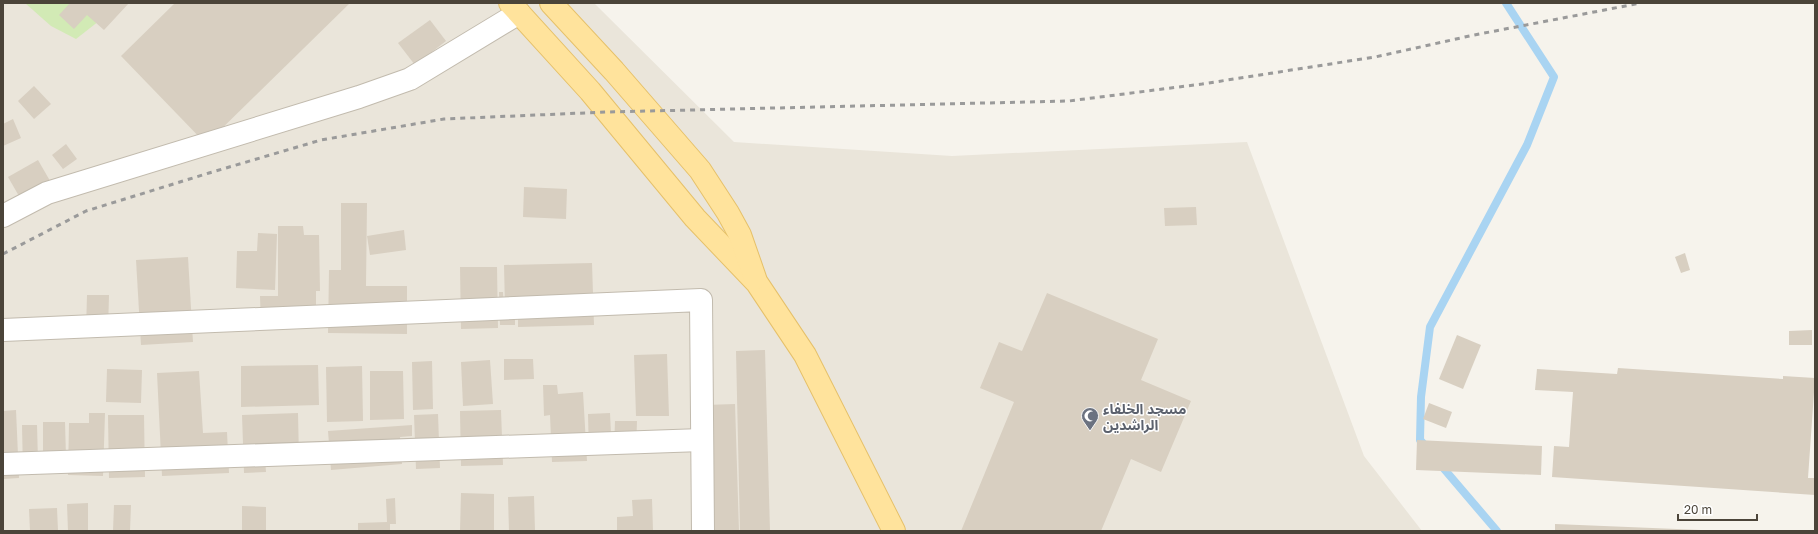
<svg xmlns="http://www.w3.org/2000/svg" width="1818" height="534" font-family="'Golos Text','Noto Sans Arabic',sans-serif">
<rect width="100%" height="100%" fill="#f6f3ec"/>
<polygon fill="#eae5da" points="3,3 594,3 734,142 952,156 1247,142 1364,456 1422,531 3,531"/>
<polygon fill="#d2eab5" points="25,3 122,3 76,39 51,26"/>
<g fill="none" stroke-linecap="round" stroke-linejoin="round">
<g stroke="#a9d4f2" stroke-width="8">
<polyline points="1427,448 1420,440 1421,397 1430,327 1527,145 1554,77 1506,3"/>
<polyline points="1439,463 1497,531"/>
</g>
</g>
<g fill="#d8cfc1">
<polygon points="70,3 129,3 104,30 87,15 74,29 59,15"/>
<polygon points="175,3 350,3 206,144 121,56"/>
<polygon points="430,20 446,41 415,65 398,43"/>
<polygon points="34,86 51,104 34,119 18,101"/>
<polygon points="13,119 21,138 3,146 3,124"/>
<polygon points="66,144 77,159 63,169 52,155"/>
<polygon points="38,160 57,193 27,210 8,177"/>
<polygon points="524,187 567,189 566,219 523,217"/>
<polygon points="341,203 367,203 366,286 407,286 407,334 328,333 329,270 341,270"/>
<polygon points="1196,207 1197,225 1165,226 1164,208"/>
<polygon points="278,226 303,226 304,235 319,235 320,291 316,291 316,326 261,326 260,296 278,296"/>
<polygon points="404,230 406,250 370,255 367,236"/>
<polygon points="258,233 277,234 275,290 236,288 237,251 257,251"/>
<polygon points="1685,253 1690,270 1681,273 1675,257"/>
<polygon points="188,257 193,342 141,345 136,260"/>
<polygon points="592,263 594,325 518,327 518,308 505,308 504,265"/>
<polygon points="460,267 497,267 498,328 461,329"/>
<polygon points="499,292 503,292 504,310 515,310 515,325 500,325"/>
<polygon points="1047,293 1158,339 1141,380 1191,401 1161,472 1131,459 1101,531 961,531 1014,402 980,388 999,342 1022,351"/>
<polygon points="87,295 109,295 108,331 86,330"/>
<polygon points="1812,330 1812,345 1789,345 1789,331"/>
<polygon points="1457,335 1481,345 1463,389 1439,379"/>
<polygon points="765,350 770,531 740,531 736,351"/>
<polygon points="667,354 669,416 636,416 634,355"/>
<polygon points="504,359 533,359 534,379 504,380"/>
<polygon points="490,360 493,404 463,406 461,362"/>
<polygon points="432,361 433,409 413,410 412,362"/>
<polygon points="318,365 319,405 241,407 241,366"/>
<polygon points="362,366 363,421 327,422 326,367"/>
<polygon points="1618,368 1783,379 1783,376 1815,378 1808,478 1815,478 1815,495 1552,477 1554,446 1569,447 1573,392 1535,390 1537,369 1617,374"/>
<polygon points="107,369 142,370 141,403 106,402"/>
<polygon points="199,371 203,433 227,432 229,473 162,476 157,373"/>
<polygon points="370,371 403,371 404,419 370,420"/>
<polygon points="543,385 557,385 558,394 583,392 587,461 552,462 550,415 544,416"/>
<polygon points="1429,403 1452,412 1446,428 1423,419"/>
<polygon points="735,404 739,531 708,531 705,405"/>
<polygon points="16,410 19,478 3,479 3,411"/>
<polygon points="501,410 503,465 461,466 460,411"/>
<polygon points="89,413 105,413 103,476 68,475 69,423 89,423"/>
<polygon points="298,413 299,458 265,459 266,472 244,473 242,415"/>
<polygon points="610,413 612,454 589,455 588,414"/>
<polygon points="438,414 440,468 416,469 414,415"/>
<polygon points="108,415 144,415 145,477 109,478"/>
<polygon points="615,421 637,421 636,450 614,449"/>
<polygon points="43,422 65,422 66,457 43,457"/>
<polygon points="22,425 37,425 38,461 23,473"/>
<polygon points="412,425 412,436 400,437 402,464 331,470 328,431"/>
<polygon points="1417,440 1542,446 1541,475 1416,470"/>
<polygon points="461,493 494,494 494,531 460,531"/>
<polygon points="534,496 535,531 509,531 508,497"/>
<polygon points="395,498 396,524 390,524 390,531 358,531 358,523 387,522 386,499"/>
<polygon points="652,499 653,531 617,531 617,517 633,516 632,500"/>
<polygon points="88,503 88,531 68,531 67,504"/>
<polygon points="114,505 131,505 130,531 113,531"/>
<polygon points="242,506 266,507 266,531 242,531"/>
<polygon points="57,508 58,531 30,531 29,509"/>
<polygon points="1555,524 1701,530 1701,531 1555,531"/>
</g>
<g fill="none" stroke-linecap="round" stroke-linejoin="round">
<defs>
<g id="minor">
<polyline points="3,216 47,193 359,97 410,79 519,13"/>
<polyline points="3,330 701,300 703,531"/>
<polyline points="3,464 702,440"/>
</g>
<g id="major">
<polyline points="510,3 590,91 695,218 757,283 805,355 894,531"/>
<polyline points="551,3 614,71 700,170 728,213 740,235 755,278"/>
</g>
</defs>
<use href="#minor" stroke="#c2bbae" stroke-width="24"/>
<use href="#major" stroke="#e6c16a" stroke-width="24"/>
<use href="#minor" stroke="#fff" stroke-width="22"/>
<use href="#major" stroke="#ffe39c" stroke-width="22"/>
<polyline stroke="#9a9a9a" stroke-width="3" stroke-dasharray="5 5" stroke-linecap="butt" points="3,254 86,211 209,173 321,140 444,119 607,112 1069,101 1202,84 1375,57 1474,35 1641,3"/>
</g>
<defs>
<symbol id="mosque-pin" viewBox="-11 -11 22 30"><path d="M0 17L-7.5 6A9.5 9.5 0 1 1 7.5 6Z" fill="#6b7280" stroke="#fff"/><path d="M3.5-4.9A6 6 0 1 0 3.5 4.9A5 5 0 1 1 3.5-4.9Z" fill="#fff"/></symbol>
</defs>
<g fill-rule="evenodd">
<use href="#mosque-pin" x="1080" y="406" width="20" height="27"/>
</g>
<g text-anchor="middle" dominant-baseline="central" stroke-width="3" stroke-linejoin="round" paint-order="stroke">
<g font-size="14" font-weight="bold" fill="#5b616d" stroke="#fff" text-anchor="start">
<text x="1103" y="408">مسجد الخلفاء<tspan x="1103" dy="16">الراشدين</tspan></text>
</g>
</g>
<rect width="1818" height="534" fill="none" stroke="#4b4439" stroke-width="8"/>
<path d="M1678 514v6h79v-6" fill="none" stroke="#4b4439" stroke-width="2"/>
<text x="1684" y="514" font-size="12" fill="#4b4439" stroke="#ffffff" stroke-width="3" paint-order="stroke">20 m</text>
</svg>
